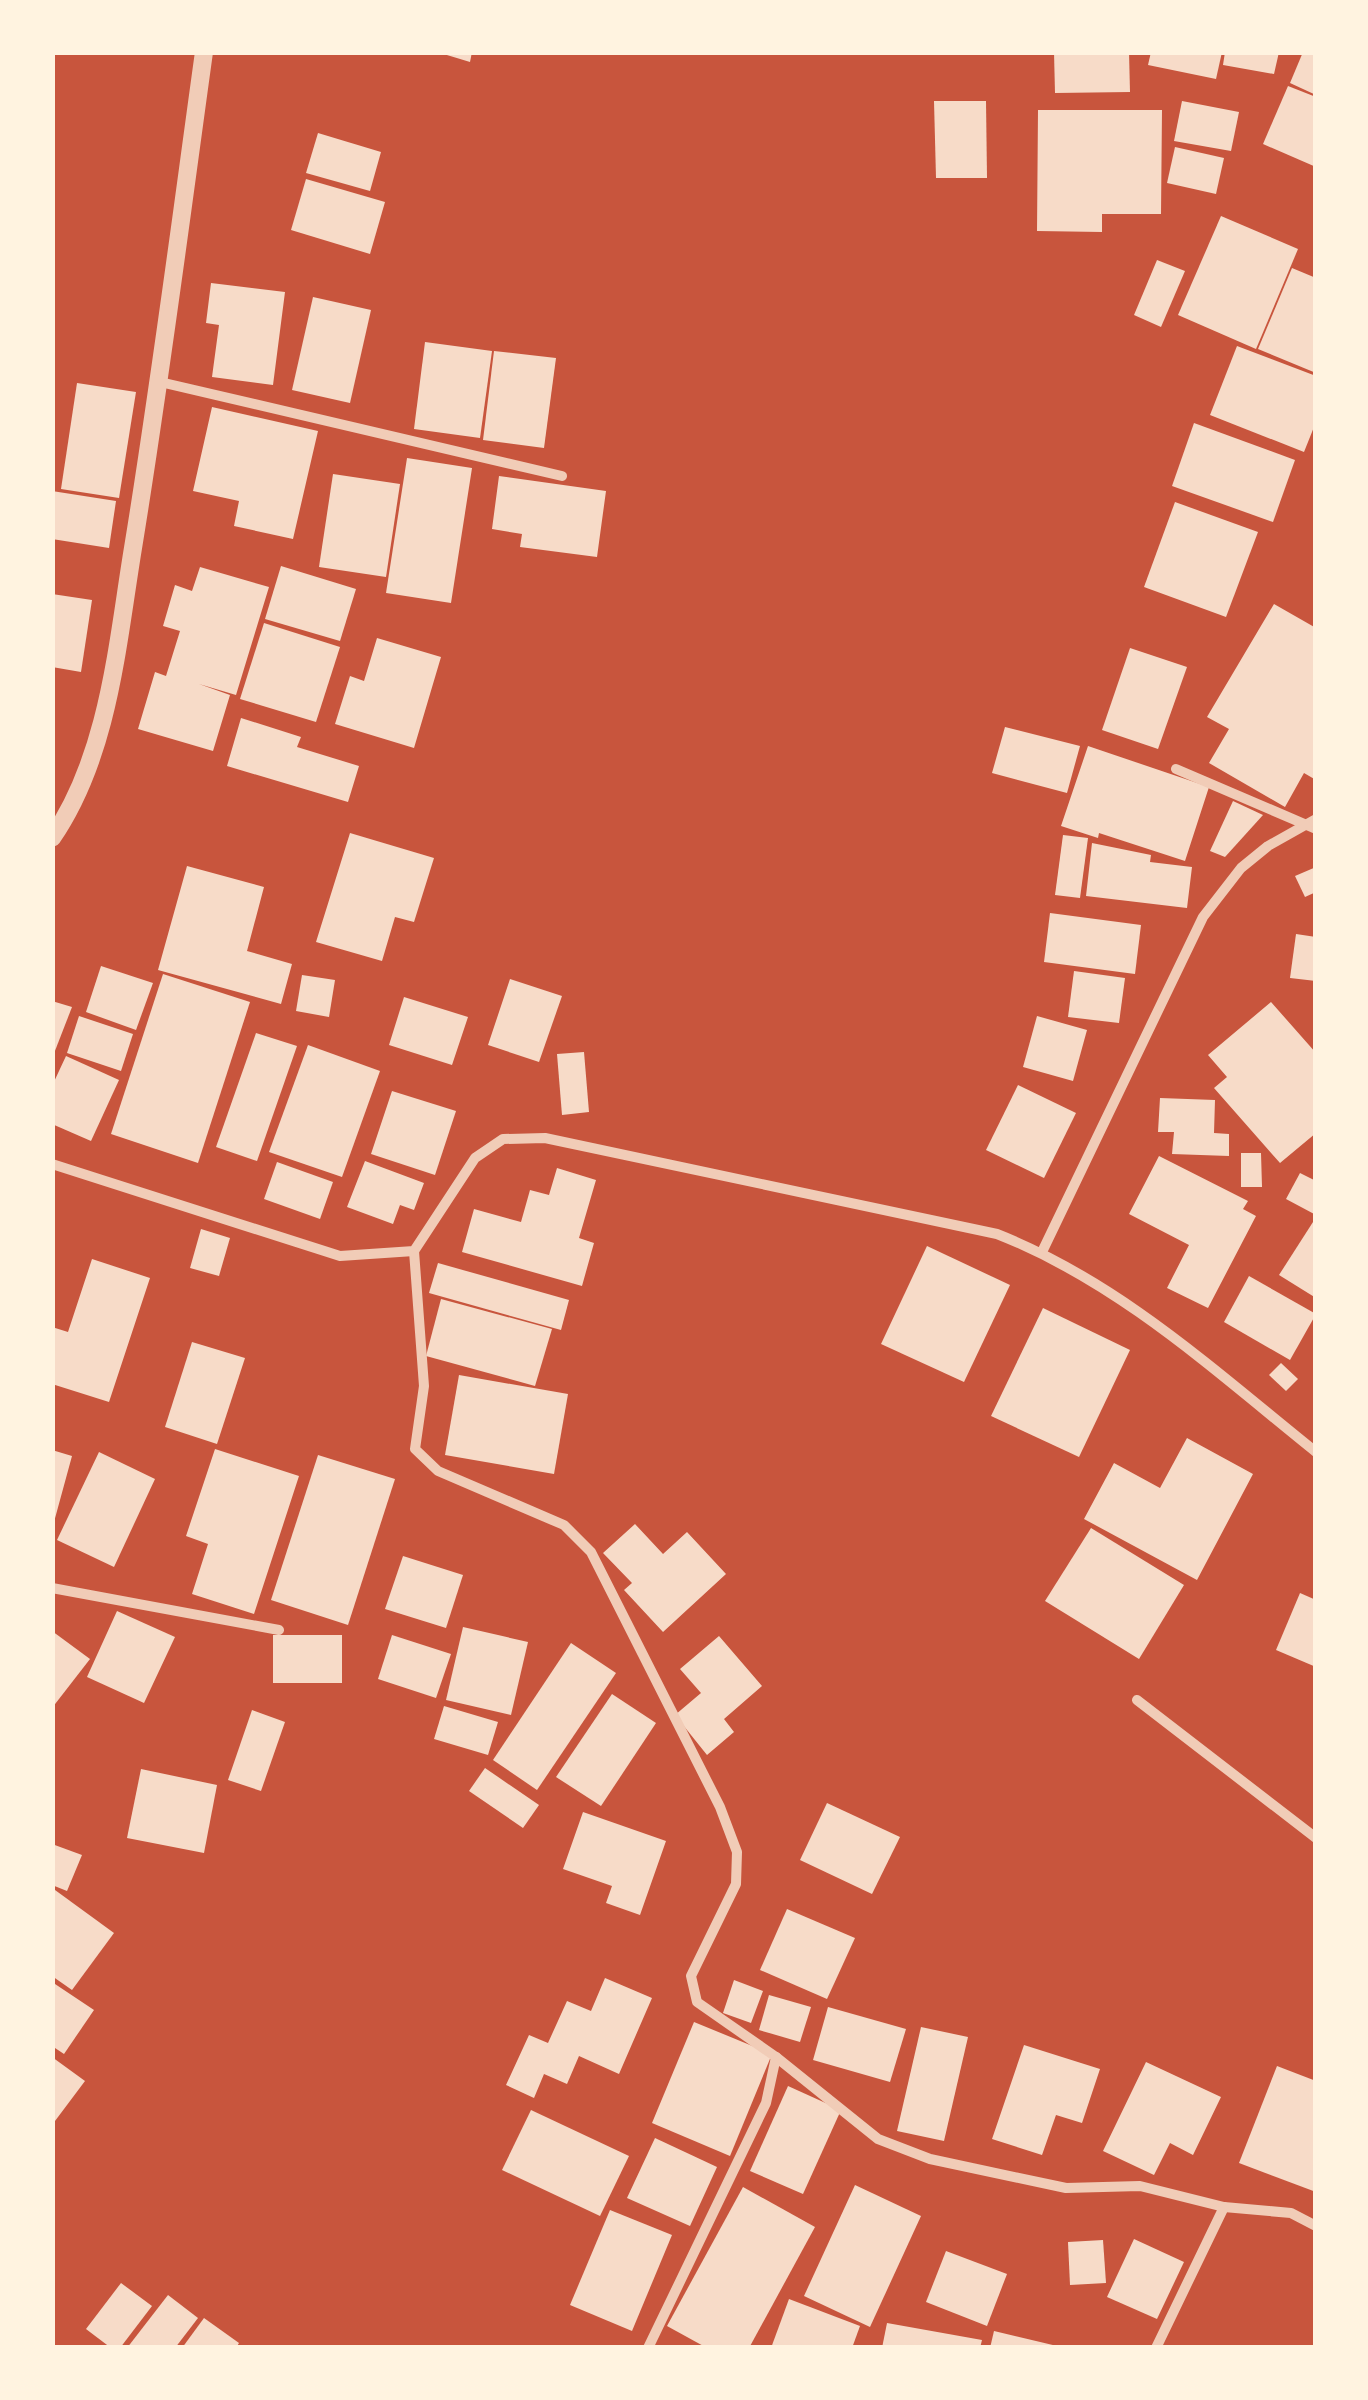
<svg xmlns="http://www.w3.org/2000/svg" width="1368" height="2400" font-family="'IBM Plex Sans',sans-serif">
<rect width="100%" height="100%" fill="#c8553d"/>
<g fill="#f7dbc8">
<polygon points="437,52 472,52 470,62"/>
<polygon points="1054,52 1129,52 1130,92 1055,93"/>
<polygon points="1151,52 1222,52 1216,79 1148,65"/>
<polygon points="1225,52 1279,52 1274,74 1223,65"/>
<polygon points="1303,52 1316,52 1316,95 1290,83"/>
<polygon points="1288,86 1316,97 1316,167 1263,144"/>
<polygon points="934,101 986,101 987,178 936,178"/>
<polygon points="1182,101 1239,112 1231,151 1174,141"/>
<polygon points="1038,110 1162,110 1161,214 1102,214 1102,232 1037,231"/>
<polygon points="318,133 381,152 370,191 306,173"/>
<polygon points="1175,147 1224,158 1216,194 1167,183"/>
<polygon points="306,179 385,202 370,254 291,230"/>
<polygon points="1221,216 1298,249 1256,349 1178,315"/>
<polygon points="1157,260 1185,271 1161,327 1134,315"/>
<polygon points="1292,268 1316,278 1316,373 1258,349"/>
<polygon points="211,283 285,292 273,385 212,377 219,325 206,323"/>
<polygon points="313,297 371,310 350,403 292,390"/>
<polygon points="425,342 492,351 480,438 414,429"/>
<polygon points="1237,346 1316,376 1316,422 1304,452 1210,415"/>
<polygon points="494,351 556,358 544,448 483,440"/>
<polygon points="77,383 136,392 119,498 61,489"/>
<polygon points="212,407 318,431 293,539 234,526 239,501 193,491"/>
<polygon points="1194,423 1295,460 1273,522 1172,486"/>
<polygon points="407,458 472,468 451,603 386,593"/>
<polygon points="333,474 400,484 386,577 319,567"/>
<polygon points="499,476 606,491 597,557 520,547 522,534 492,529"/>
<polygon points="52,491 116,501 109,548 52,539"/>
<polygon points="1175,502 1258,532 1226,617 1144,587"/>
<polygon points="281,566 356,589 340,641 265,619"/>
<polygon points="200,567 269,587 236,695 199,684 230,695 213,751 138,729 155,672 166,676 180,631 163,626 175,585 192,591"/>
<polygon points="52,594 92,600 81,672 52,667"/>
<polygon points="1274,604 1316,628 1316,780 1304,773 1285,807 1209,763 1229,729 1207,717"/>
<polygon points="264,623 340,647 316,722 240,699"/>
<polygon points="377,638 441,657 414,748 335,724 350,676 364,681"/>
<polygon points="1130,648 1187,667 1158,749 1102,730"/>
<polygon points="241,718 301,737 297,747 359,766 348,802 227,766"/>
<polygon points="1005,727 1080,746 1067,793 992,773"/>
<polygon points="1088,746 1209,787 1185,861 1099,833 1098,838 1061,826"/>
<polygon points="1233,801 1263,815 1225,857 1210,851"/>
<polygon points="350,833 434,858 414,922 395,917 382,961 316,942"/>
<polygon points="1063,835 1088,838 1080,898 1055,895"/>
<polygon points="1092,843 1151,855 1150,862 1192,867 1187,908 1086,896"/>
<polygon points="187,866 264,887 247,951 292,964 281,1004 158,970"/>
<polygon points="1316,867 1316,892 1305,897 1295,876"/>
<polygon points="1050,913 1141,925 1135,974 1044,962"/>
<polygon points="1296,934 1316,937 1316,981 1290,978"/>
<polygon points="101,966 153,983 136,1030 86,1012"/>
<polygon points="1074,971 1125,978 1119,1023 1068,1017"/>
<polygon points="163,974 250,1002 198,1163 111,1134"/>
<polygon points="302,975 335,980 329,1017 296,1011"/>
<polygon points="510,979 562,996 539,1062 488,1045"/>
<polygon points="404,997 468,1017 452,1065 389,1045"/>
<polygon points="52,1001 72,1007 53,1056 52,1056"/>
<polygon points="1271,1002 1316,1053 1316,1133 1280,1163 1214,1088 1227,1077 1208,1055"/>
<polygon points="79,1016 133,1034 121,1071 67,1053"/>
<polygon points="1037,1016 1087,1030 1073,1081 1023,1067"/>
<polygon points="256,1033 297,1046 257,1161 216,1147"/>
<polygon points="308,1045 380,1071 342,1177 269,1152"/>
<polygon points="584,1052 589,1112 562,1115 557,1054"/>
<polygon points="66,1056 119,1080 91,1141 52,1124 52,1086"/>
<polygon points="1018,1085 1076,1113 1044,1178 986,1150"/>
<polygon points="392,1091 456,1111 435,1175 371,1154"/>
<polygon points="1160,1098 1215,1100 1214,1133 1229,1134 1229,1156 1172,1154 1174,1132 1158,1132"/>
<polygon points="1241,1153 1261,1153 1262,1187 1241,1187"/>
<polygon points="1159,1156 1248,1201 1243,1209 1256,1216 1208,1308 1167,1288 1189,1245 1129,1214"/>
<polygon points="365,1161 424,1183 414,1210 400,1205 393,1224 347,1207"/>
<polygon points="277,1162 333,1182 320,1219 264,1199"/>
<polygon points="557,1168 596,1180 579,1238 594,1243 582,1286 462,1252 474,1209 521,1222 530,1190 549,1195"/>
<polygon points="1300,1173 1316,1181 1316,1215 1286,1199"/>
<polygon points="1313,1222 1316,1223 1316,1298 1279,1275"/>
<polygon points="201,1229 230,1238 219,1276 190,1268"/>
<polygon points="927,1246 1010,1285 964,1382 881,1344"/>
<polygon points="92,1259 150,1278 109,1402 52,1384 52,1327 68,1332"/>
<polygon points="438,1263 569,1300 561,1330 429,1293"/>
<polygon points="1249,1276 1316,1314 1290,1360 1224,1322"/>
<polygon points="441,1299 552,1329 535,1386 426,1356"/>
<polygon points="1043,1308 1130,1350 1079,1457 991,1416"/>
<polygon points="192,1342 245,1358 217,1444 165,1427"/>
<polygon points="1281,1363 1298,1379 1286,1391 1269,1375"/>
<polygon points="459,1375 568,1394 554,1474 445,1455"/>
<polygon points="1187,1438 1253,1474 1197,1580 1084,1519 1114,1463 1160,1488"/>
<polygon points="215,1449 299,1476 254,1614 192,1594 208,1544 186,1536"/>
<polygon points="52,1450 72,1456 54,1522 52,1522"/>
<polygon points="99,1452 155,1479 114,1567 57,1540"/>
<polygon points="318,1455 395,1479 348,1625 271,1600"/>
<polygon points="635,1524 663,1554 687,1532 726,1574 663,1632 624,1590 632,1583 603,1553"/>
<polygon points="1091,1528 1184,1585 1139,1659 1045,1601"/>
<polygon points="403,1556 463,1575 446,1628 385,1609"/>
<polygon points="1300,1593 1316,1600 1316,1667 1276,1650"/>
<polygon points="117,1611 175,1637 144,1703 87,1677"/>
<polygon points="463,1627 528,1642 511,1715 446,1700"/>
<polygon points="52,1631 90,1659 52,1708"/>
<rect x="273" y="1635" width="69" height="48"/>
<polygon points="392,1635 451,1654 436,1698 378,1679"/>
<polygon points="719,1636 762,1686 724,1719 734,1732 707,1755 675,1715 701,1693 680,1669"/>
<polygon points="571,1643 616,1673 537,1790 493,1760"/>
<polygon points="612,1694 656,1723 601,1806 556,1777"/>
<polygon points="444,1706 498,1722 488,1755 434,1739"/>
<polygon points="252,1710 285,1722 261,1791 228,1780"/>
<polygon points="485,1768 539,1805 523,1828 469,1791"/>
<polygon points="141,1769 217,1785 204,1853 127,1838"/>
<polygon points="827,1803 900,1837 872,1894 800,1860"/>
<polygon points="583,1812 666,1841 640,1915 606,1903 612,1886 563,1869"/>
<polygon points="52,1844 82,1855 67,1891 52,1885"/>
<polygon points="55,1890 114,1933 72,1990 52,1976"/>
<polygon points="787,1909 855,1938 827,1999 760,1970"/>
<polygon points="605,1978 652,1998 619,2074 579,2056 567,2084 544,2074 534,2098 506,2085 529,2035 548,2043 567,2001 591,2011"/>
<polygon points="734,1980 763,1991 751,2023 723,2013"/>
<polygon points="52,1982 94,2010 64,2054 52,2046"/>
<polygon points="769,1995 811,2007 800,2042 759,2030"/>
<polygon points="828,2007 906,2029 890,2082 813,2060"/>
<polygon points="694,2022 772,2054 730,2156 652,2123"/>
<polygon points="921,2027 968,2037 944,2141 897,2131"/>
<polygon points="1024,2045 1100,2069 1082,2123 1056,2115 1042,2155 992,2139"/>
<polygon points="52,2057 85,2081 52,2125"/>
<polygon points="1146,2062 1221,2097 1193,2155 1170,2143 1154,2175 1103,2151"/>
<polygon points="1277,2066 1316,2081 1316,2192 1239,2163"/>
<polygon points="788,2086 841,2110 803,2194 750,2171"/>
<polygon points="531,2110 629,2156 600,2216 502,2170"/>
<polygon points="655,2138 717,2167 690,2226 627,2198"/>
<polygon points="855,2185 921,2216 870,2327 804,2296"/>
<polygon points="743,2187 815,2227 749,2348 707,2348 667,2326"/>
<polygon points="610,2210 672,2235 632,2331 570,2305"/>
<polygon points="1134,2239 1184,2262 1157,2319 1107,2297"/>
<polygon points="1103,2240 1106,2283 1070,2285 1068,2242"/>
<polygon points="946,2251 1007,2274 987,2326 926,2302"/>
<polygon points="121,2283 152,2306 120,2348 111,2348 86,2329"/>
<polygon points="168,2295 198,2318 175,2348 127,2348"/>
<polygon points="789,2299 860,2326 852,2348 771,2348"/>
<polygon points="204,2318 239,2343 236,2348 182,2348"/>
<polygon points="887,2323 982,2340 980,2348 882,2348"/>
<polygon points="994,2331 1057,2346 1057,2348 990,2348"/>
</g>
<g fill="none" stroke-linecap="round" stroke-linejoin="round">
<g stroke="#f1ccb7" stroke-width="10">
<polyline points="160,382 562,476"/>
<polyline points="1176,769 1316,829"/>
<path d="M52,1164L340,1256L414,1251L475,1158L503,1139L545,1138L997,1234C1119,1282 1215,1371 1316,1452"/>
<polyline points="414,1251 424,1386 415,1449 438,1471 564,1525 591,1552 720,1807 737,1852 736,1884 691,1976 697,2002 776,2057 878,2139 930,2159 1066,2188 1140,2186 1224,2207 1291,2213 1316,2226"/>
<polyline points="1042,1252 1203,917 1241,868 1268,846 1316,819"/>
<polyline points="52,1588 279,1630"/>
<polyline points="1137,1700 1316,1838"/>
<polyline points="648,2348 766,2103 776,2057"/>
<polyline points="1156,2348 1224,2207"/>
</g>
<path stroke="#f1ccb7" stroke-width="18" d="M52,838C109,755 117,645 133,548C160,383 181,218 204,52"/>
</g>
<rect width="1368" height="2400" fill="none" stroke="#fff3e0" stroke-width="110"/>
</svg>
